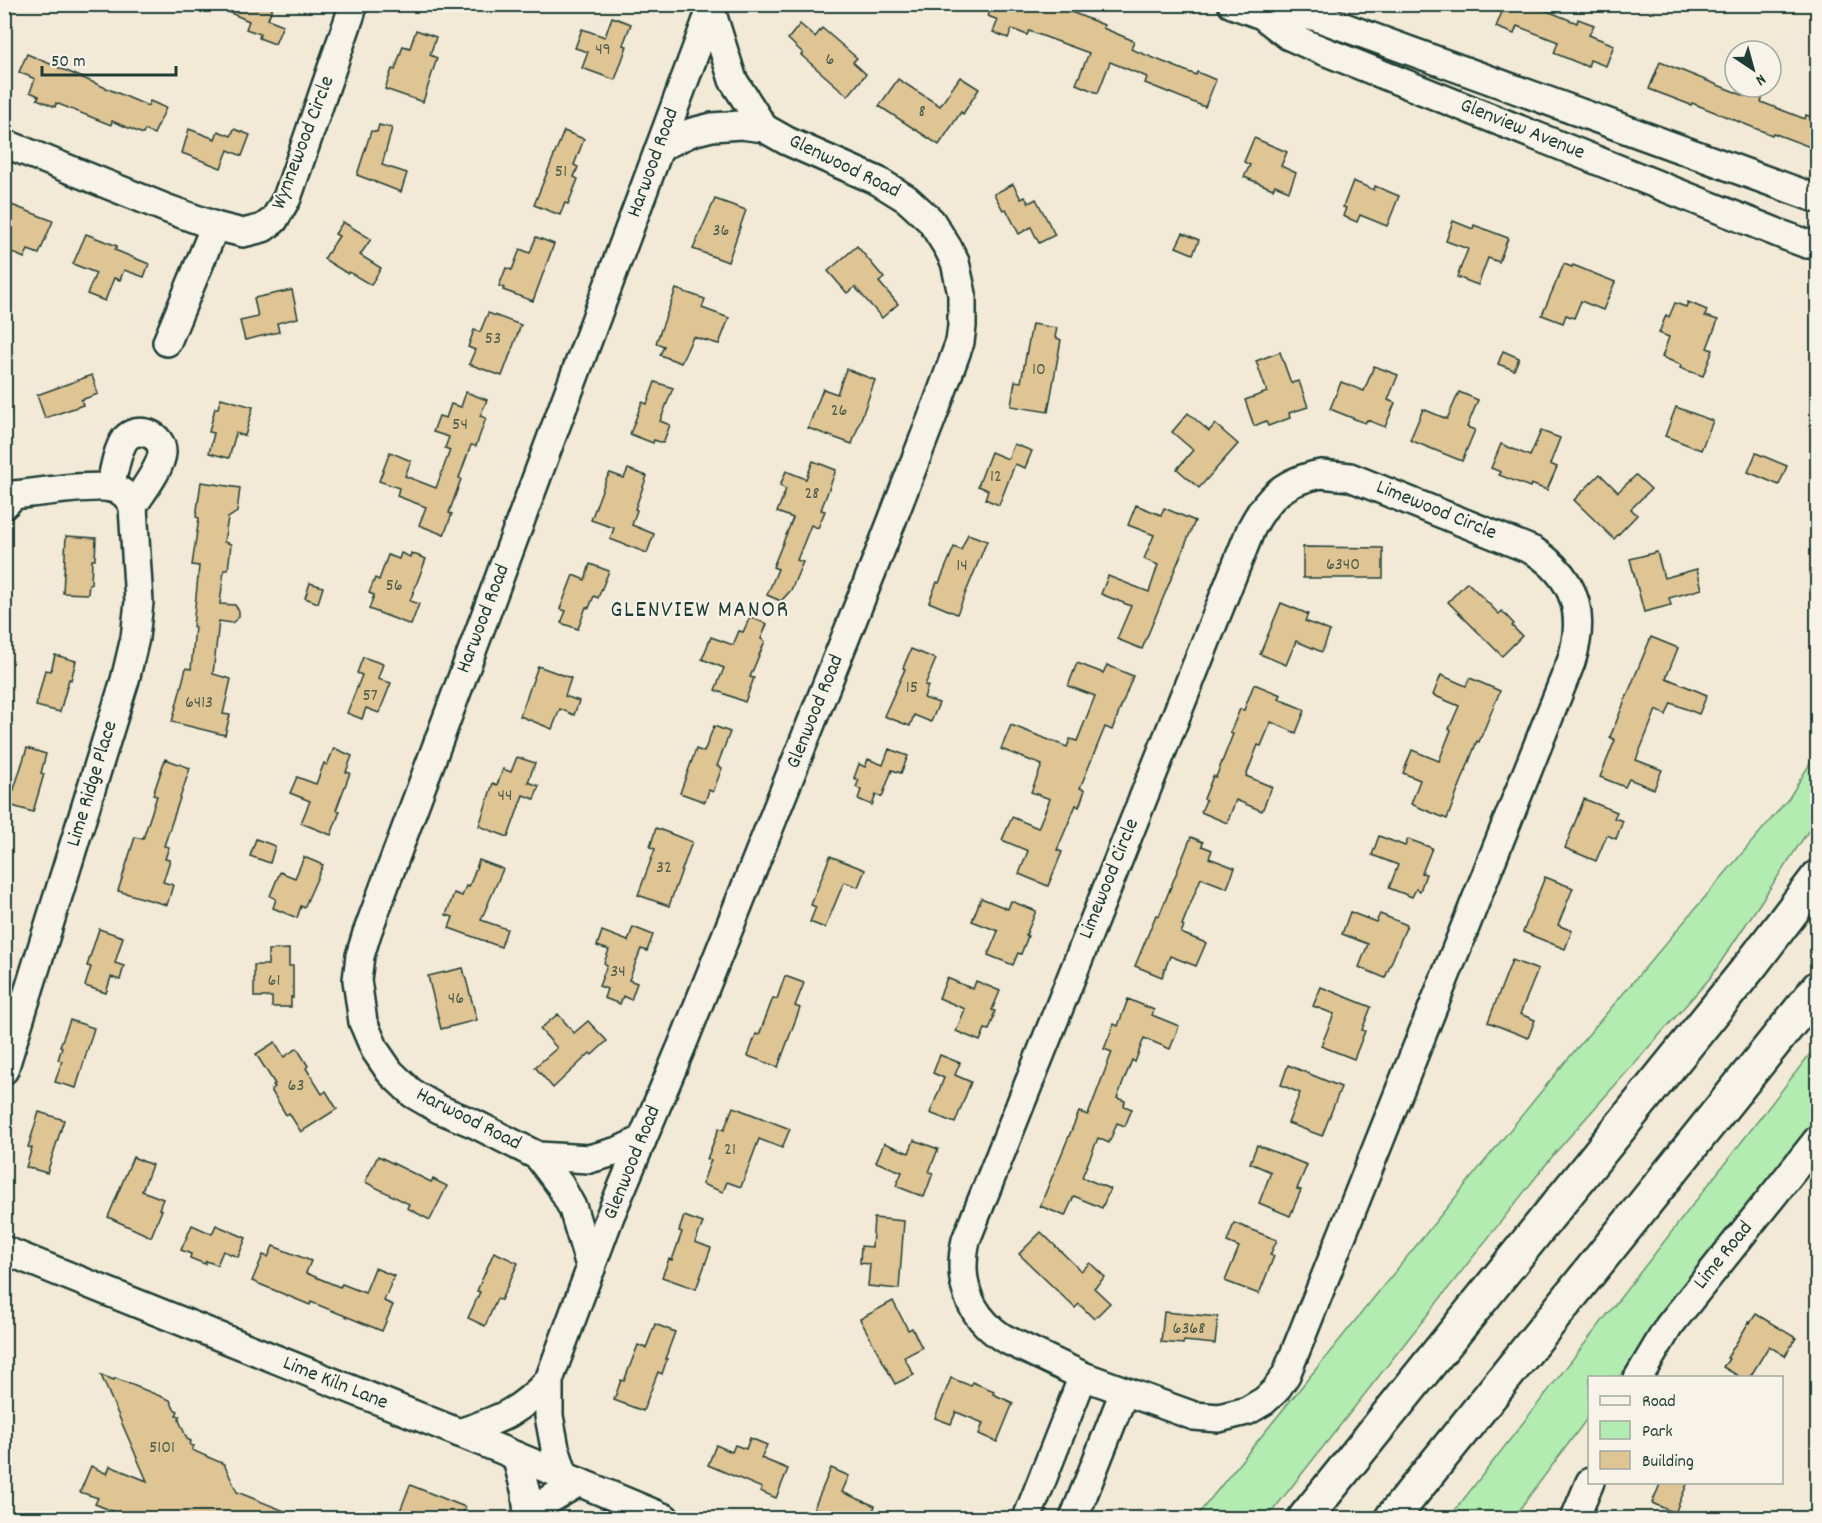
<svg xmlns="http://www.w3.org/2000/svg" width="1822" height="1523" font-family="Dekko,sans-serif">
<rect width="100%" height="100%" fill="#f2ead7"/>
<filter id="ink" filterUnits="userSpaceOnUse"><feTurbulence type="fractalNoise" baseFrequency=".0167" numOctaves="2"/><feDisplacementMap in="SourceGraphic" scale="12" xChannelSelector="R" yChannelSelector="G"/><feConvolveMatrix kernelMatrix="1 2 1 2 8 2 1 2 1" color-interpolation-filters="sRGB"/></filter>
<g filter="url(#ink)">
<g fill="#b2ecb0" stroke="#689472" stroke-width="1.5">
<polygon points="1817,752 1817,818 1710,978 1555,1153 1267,1518 1195,1518 1566,1061 1789,798"/>
<polygon points="1817,1045 1817,1124 1619,1377 1590,1378 1589,1416 1513,1518 1449,1518"/>
</g>
<g fill="#dfc494" stroke="#1f3d34" stroke-width="1.5">
<polygon points="210,4 274,4 268,19 283,25 275,44 259,38 260,34 246,29 249,21"/>
<polygon points="993,4 1051,4 1104,25 1103,28 1134,41 1131,49 1196,75 1197,72 1216,80 1205,107 1145,83 1147,77 1110,62 1098,93 1076,84 1089,53 1029,31 1027,35 1012,29 1008,38 993,32 998,20 988,16"/>
<polygon points="1505,4 1530,4 1577,23 1578,19 1594,25 1589,35 1614,45 1606,66 1590,60 1588,67 1554,53 1558,42 1517,26 1514,34 1496,27"/>
<polygon points="612,17 631,24 623,45 627,46 615,80 582,68 588,52 575,48 582,29 605,37"/>
<polygon points="800,24 815,37 822,28 857,58 853,62 866,74 848,96 801,55 803,53 788,39"/>
<polygon points="416,30 436,37 430,55 437,58 423,102 385,89 392,69 395,70 403,46 410,48"/>
<polygon points="27,54 148,106 150,101 166,108 154,134 145,130 143,134 112,121 111,125 56,103 55,107 37,99 39,96 30,92 35,79 19,72"/>
<polygon points="1660,62 1745,96 1749,87 1755,87 1765,91 1761,102 1805,119 1806,115 1818,119 1818,150 1773,133 1772,135 1692,103 1691,105 1649,89"/>
<polygon points="960,77 979,89 963,114 961,112 939,145 879,106 898,79 940,106"/>
<polygon points="379,125 392,128 382,165 407,173 401,192 357,175 371,131 377,132"/>
<polygon points="189,129 215,139 218,131 231,136 234,129 250,135 242,156 228,150 221,168 182,153"/>
<polygon points="564,131 584,139 574,165 578,167 574,177 578,179 568,204 565,203 560,215 534,205"/>
<polygon points="1254,138 1287,152 1281,166 1296,173 1289,191 1275,185 1273,189 1244,177 1250,165 1244,162"/>
<polygon points="1353,181 1374,190 1375,186 1399,196 1387,226 1360,215 1357,222 1343,216 1346,208 1343,207"/>
<polygon points="1013,184 1021,199 1025,197 1029,203 1036,199 1055,235 1039,243 1031,227 1019,234 1006,209 1003,210 994,194"/>
<polygon points="715,199 746,210 728,262 693,249"/>
<polygon points="4,202 53,221 39,254 28,250 24,258 9,251 12,243 4,240"/>
<polygon points="1453,221 1473,229 1474,225 1508,238 1499,262 1488,258 1478,285 1457,277 1468,249 1446,241"/>
<polygon points="343,222 371,239 360,255 381,268 371,285 349,272 348,274 324,259 339,236 335,234"/>
<polygon points="1183,233 1199,240 1193,254 1176,247"/>
<polygon points="86,234 117,246 115,250 149,264 144,277 124,270 120,280 114,278 105,301 87,294 96,273 73,264"/>
<polygon points="536,237 554,244 533,301 503,290 504,288 499,286 506,268 512,270 520,249 530,253"/>
<polygon points="857,246 884,278 879,282 898,304 882,318 855,287 847,293 828,271"/>
<polygon points="1564,264 1572,267 1573,265 1615,282 1603,310 1581,301 1574,318 1566,315 1563,323 1542,315"/>
<polygon points="676,289 705,299 702,308 729,318 719,344 693,337 681,363 660,355 664,346 656,343"/>
<polygon points="292,290 298,318 277,323 279,332 245,340 240,321 258,317 254,298"/>
<polygon points="1688,302 1707,310 1705,316 1718,320 1707,348 1713,350 1703,376 1680,368 1681,365 1662,357 1669,337 1659,333 1666,315 1669,317 1675,303 1686,307"/>
<polygon points="488,313 521,325 502,376 469,364 475,350 468,347 474,330 480,332"/>
<polygon points="1032,324 1057,328 1055,337 1061,340 1048,412 1011,406 1015,381 1021,382"/>
<polygon points="1503,351 1519,358 1514,370 1498,364"/>
<polygon points="1280,352 1291,383 1299,381 1308,407 1289,413 1290,418 1268,426 1266,421 1254,426 1245,400 1267,392 1256,361"/>
<polygon points="1374,366 1398,375 1388,400 1395,403 1385,427 1367,420 1365,423 1330,409 1341,382 1364,391"/>
<polygon points="846,369 875,380 852,444 808,428 823,389 837,394"/>
<polygon points="92,375 98,394 81,400 83,405 45,418 37,395"/>
<polygon points="655,382 673,388 660,421 670,425 663,443 654,440 653,443 630,434 642,402 647,404"/>
<polygon points="466,392 487,400 480,416 486,418 476,446 471,445 459,478 461,479 449,513 452,514 444,535 419,525 426,507 397,496 399,488 379,481 390,452 411,461 405,476 436,488 450,450 445,448 449,437 433,432 439,416 446,418 451,404 461,407"/>
<polygon points="1459,392 1478,400 1467,427 1475,430 1462,461 1410,440 1423,409 1447,419"/>
<polygon points="221,398 253,407 245,436 236,433 229,458 209,453 214,433 209,432 215,408 218,408"/>
<polygon points="1676,407 1713,421 1701,450 1665,436"/>
<polygon points="1188,413 1209,431 1215,424 1238,444 1199,488 1177,469 1193,450 1172,432"/>
<polygon points="1541,431 1560,438 1550,464 1557,467 1547,490 1531,484 1530,487 1499,475 1501,472 1491,468 1501,444 1530,456"/>
<polygon points="1014,444 1032,451 1025,468 1015,464 999,505 985,499 988,490 978,486 991,452 1008,459"/>
<polygon points="1756,453 1787,466 1779,485 1748,472"/>
<polygon points="813,461 836,470 821,510 825,511 818,528 811,525 797,560 803,562 791,590 781,601 767,595 778,569 773,567 793,518 777,512 786,489 780,486 786,471 806,479"/>
<polygon points="628,469 647,476 635,509 637,510 632,525 654,534 647,553 610,539 614,528 591,520 606,479 610,473 624,478"/>
<polygon points="1600,474 1618,492 1636,475 1651,489 1631,509 1637,515 1614,539 1574,500"/>
<polygon points="201,482 240,488 237,512 228,518 224,542 231,544 228,570 224,570 220,604 235,605 239,611 239,617 232,623 219,621 213,674 231,679 223,714 230,715 225,735 172,722 186,668 191,669 195,627 193,627 199,566 192,565 199,518 196,517"/>
<polygon points="1136,505 1161,515 1164,508 1195,521 1142,649 1117,639 1131,606 1101,594 1108,576 1149,592 1158,565 1144,559 1154,535 1128,525"/>
<polygon points="968,534 987,541 957,614 929,602 937,582 939,583 954,547 961,550"/>
<polygon points="66,536 96,538 95,560 92,560 91,584 89,584 88,594 63,593"/>
<polygon points="1303,547 1383,548 1383,578 1303,578"/>
<polygon points="1657,552 1664,578 1697,569 1702,589 1669,598 1671,605 1644,612 1630,559"/>
<polygon points="401,553 410,557 411,553 426,559 410,601 419,604 411,625 369,609 374,595 369,593 375,578 379,580 388,555 399,559"/>
<polygon points="590,564 609,571 598,598 594,596 589,608 586,607 578,629 561,623 566,611 560,609 573,575 585,580"/>
<polygon points="1467,582 1499,614 1502,611 1514,624 1512,626 1522,636 1502,656 1448,602"/>
<polygon points="310,583 323,587 318,603 305,598"/>
<polygon points="1281,603 1308,614 1305,621 1330,631 1322,652 1296,641 1286,665 1260,654"/>
<polygon points="750,617 767,624 761,639 765,641 750,677 754,678 745,702 715,690 724,668 702,659 711,637 733,645 739,631 743,632"/>
<polygon points="1651,637 1678,648 1666,678 1707,695 1699,714 1671,703 1666,715 1656,710 1636,760 1662,770 1654,789 1629,779 1625,787 1600,777 1615,740 1610,737"/>
<polygon points="911,649 936,659 925,685 928,686 924,698 939,703 931,722 914,715 910,726 884,716 905,669 903,668"/>
<polygon points="55,655 76,661 71,680 69,679 60,712 36,706 45,670 51,671"/>
<polygon points="363,657 383,664 378,679 391,683 379,713 366,708 362,719 347,713 362,675 357,673"/>
<polygon points="1077,663 1103,673 1107,665 1133,676 1112,730 1105,727 1080,788 1085,790 1079,807 1076,805 1057,850 1062,852 1048,886 1019,874 1028,851 1002,840 1012,817 1038,828 1050,799 1031,792 1042,765 1001,749 1011,725 1067,747 1070,739 1077,741 1095,696 1068,686"/>
<polygon points="538,666 571,678 565,696 579,701 574,715 560,709 552,729 520,716"/>
<polygon points="1441,675 1466,686 1470,678 1500,691 1479,742 1477,741 1447,819 1411,804 1420,780 1403,773 1412,750 1439,761 1451,730 1449,729 1459,706 1433,695"/>
<polygon points="1254,684 1281,695 1279,699 1305,710 1296,733 1271,722 1261,746 1258,745 1246,776 1272,787 1262,811 1236,800 1227,823 1201,812 1206,800 1204,799 1213,776 1216,777 1233,734 1230,733 1240,709 1244,710"/>
<polygon points="714,726 730,732 717,766 722,768 713,792 709,790 705,802 680,793 696,749 704,752"/>
<polygon points="27,748 46,754 41,773 44,774 33,812 9,805"/>
<polygon points="334,748 352,756 346,772 350,773 336,810 340,811 331,835 301,823 310,801 290,793 297,777 316,784 324,763 327,765"/>
<polygon points="889,749 908,756 901,773 892,770 882,797 876,795 872,805 858,799 861,790 856,787 859,780 854,778 859,764 865,767 868,759 883,765"/>
<polygon points="517,757 535,763 528,782 539,786 534,799 523,795 508,837 479,826 493,783 497,785 503,769 511,772"/>
<polygon points="165,759 190,768 164,846 169,847 165,859 170,860 163,882 173,885 167,905 118,891 135,837 143,839 157,796 153,795"/>
<polygon points="1584,799 1617,812 1614,818 1623,821 1616,839 1607,835 1596,861 1565,848"/>
<polygon points="656,828 692,842 669,906 638,895 655,849 650,847"/>
<polygon points="1379,836 1405,846 1408,839 1432,848 1422,873 1426,874 1420,891 1416,889 1412,897 1389,888 1398,865 1372,855"/>
<polygon points="1191,837 1203,842 1202,846 1212,850 1209,858 1235,868 1227,888 1201,878 1182,925 1184,926 1181,933 1206,943 1196,966 1170,956 1162,977 1135,966 1156,915 1159,916"/>
<polygon points="256,839 275,846 270,863 250,856"/>
<polygon points="830,856 865,870 858,887 844,882 825,928 810,922 816,907 811,905"/>
<polygon points="304,857 323,865 304,908 301,906 297,918 273,908 276,899 270,896 280,872 295,878"/>
<polygon points="479,860 503,869 481,920 507,929 501,947 449,928 453,917 446,915 454,893 462,896 466,886 469,887"/>
<polygon points="1545,877 1573,888 1558,925 1572,931 1565,949 1523,932"/>
<polygon points="981,898 1008,909 1011,901 1036,911 1026,935 1028,936 1021,954 1018,953 1013,965 988,955 998,931 972,921"/>
<polygon points="1350,912 1376,922 1380,914 1407,925 1385,978 1359,967 1368,944 1342,934"/>
<polygon points="633,927 653,935 647,951 641,949 629,980 637,983 631,1000 623,996 620,1004 604,998 607,989 599,986 607,965 604,963 609,950 597,946 602,931 628,941"/>
<polygon points="99,929 123,937 115,963 124,966 120,980 111,977 106,993 85,986 91,967 87,966"/>
<polygon points="289,949 289,966 293,966 293,998 291,997 291,1007 272,1007 272,997 254,997 254,965 268,965 268,950"/>
<polygon points="1512,960 1538,970 1520,1014 1535,1020 1528,1038 1488,1022"/>
<polygon points="463,968 477,1020 441,1029 428,976"/>
<polygon points="785,976 804,983 795,1006 800,1008 778,1067 748,1056 756,1034 759,1035 773,998 777,999"/>
<polygon points="947,978 973,989 976,981 1000,991 992,1010 995,1011 993,1017 994,1017 989,1030 985,1029 980,1041 956,1031 965,1009 939,998"/>
<polygon points="1321,987 1371,1007 1362,1030 1365,1031 1354,1059 1321,1046 1334,1014 1313,1006"/>
<polygon points="1128,999 1154,1010 1152,1015 1179,1026 1170,1049 1144,1038 1135,1062 1132,1060 1117,1098 1125,1101 1124,1106 1132,1109 1125,1126 1117,1123 1109,1143 1098,1138 1082,1177 1110,1189 1102,1208 1074,1196 1065,1216 1040,1206 1079,1112 1088,1115 1112,1052 1104,1049 1114,1024 1118,1026"/>
<polygon points="558,1014 574,1033 588,1021 607,1041 592,1055 590,1053 553,1088 535,1067 557,1048 540,1029"/>
<polygon points="70,1020 94,1028 76,1088 55,1082 62,1061 58,1060 62,1047 60,1046"/>
<polygon points="275,1042 284,1057 297,1048 308,1066 306,1068 322,1094 326,1091 337,1109 301,1132 289,1113 286,1115 271,1090 275,1087 273,1085 275,1084 256,1054"/>
<polygon points="940,1055 960,1063 955,1075 971,1082 955,1123 930,1113 944,1078 933,1073"/>
<polygon points="1288,1065 1341,1087 1322,1136 1288,1123 1300,1093 1281,1085"/>
<polygon points="733,1107 790,1129 782,1148 759,1139 741,1187 727,1182 723,1192 702,1184 711,1160 707,1159 719,1128 724,1130"/>
<polygon points="39,1112 64,1120 47,1173 26,1167 32,1148 28,1147"/>
<polygon points="914,1140 938,1149 929,1172 933,1173 924,1197 896,1186 902,1172 876,1162 884,1143 909,1153"/>
<polygon points="1257,1145 1307,1165 1297,1189 1301,1190 1290,1216 1259,1203 1271,1172 1250,1163"/>
<polygon points="378,1156 431,1182 433,1179 447,1186 430,1220 407,1208 409,1204 365,1182"/>
<polygon points="133,1157 152,1165 142,1191 163,1199 159,1209 162,1210 151,1237 108,1217"/>
<polygon points="684,1216 703,1223 695,1242 711,1248 696,1289 662,1277 669,1259 672,1260 682,1232 679,1231"/>
<polygon points="874,1218 904,1221 899,1289 868,1286 870,1264 860,1263 861,1246 872,1247"/>
<polygon points="1234,1223 1277,1240 1270,1255 1274,1256 1259,1294 1225,1281 1239,1247 1227,1242"/>
<polygon points="192,1225 212,1234 216,1225 246,1238 238,1257 223,1251 217,1265 206,1261 205,1264 190,1258 191,1254 181,1250"/>
<polygon points="1041,1232 1081,1271 1090,1263 1105,1277 1094,1288 1110,1303 1094,1319 1079,1304 1075,1308 1019,1254"/>
<polygon points="273,1246 311,1261 306,1273 340,1287 342,1284 365,1293 375,1268 394,1276 384,1301 393,1305 382,1331 311,1302 310,1305 252,1281 263,1255 268,1257"/>
<polygon points="494,1252 518,1263 501,1300 497,1299 485,1326 468,1318 480,1292 477,1291"/>
<polygon points="893,1301 908,1330 912,1328 922,1348 904,1357 914,1375 895,1384 860,1319"/>
<polygon points="1164,1312 1218,1317 1215,1344 1184,1341 1183,1344 1161,1342"/>
<polygon points="1756,1314 1796,1338 1785,1356 1769,1346 1750,1377 1740,1377 1723,1367 1729,1359 1727,1358 1749,1322 1750,1323"/>
<polygon points="655,1324 675,1332 665,1359 667,1359 662,1374 658,1372 643,1411 614,1400 621,1380 624,1381 638,1345 646,1348"/>
<polygon points="101,1375 114,1380 115,1378 170,1400 174,1409 178,1411 176,1415 180,1416 179,1420 187,1439 191,1441 190,1445 194,1446 192,1450 224,1464 237,1492 302,1518 109,1518 112,1511 95,1504 98,1498 80,1492 91,1466 107,1474 110,1466 147,1481"/>
<polygon points="951,1378 971,1386 972,1382 994,1391 993,1394 1013,1403 997,1442 979,1434 983,1423 956,1412 951,1424 935,1418"/>
<polygon points="750,1438 767,1445 761,1458 788,1469 776,1498 760,1491 762,1488 708,1465 716,1445 732,1452 735,1445 746,1449"/>
<polygon points="831,1468 849,1476 842,1492 875,1506 870,1518 839,1518 814,1508"/>
<polygon points="1661,1482 1688,1482 1675,1513 1652,1503"/>
<polygon points="410,1485 465,1507 461,1518 419,1518 400,1511"/>
</g>
<g fill="none" stroke-linecap="round" stroke-linejoin="round">
<defs>
<g id="minor">
<polyline points="1232,4 1262,15 1289,36 1309,45 1783,235 1807,244 1818,244"/>
<polyline points="711,10 733,80 764,128"/>
<polyline points="1262,15 1314,16 1818,199"/>
<polyline points="4,143 168,209 215,226 243,233 263,228 274,220 287,198 351,13 352,4"/>
<polyline points="167,342 215,226"/>
<path d="M1321,474L1350,477L1534,551C1576,578 1586,615 1571,662L1286,1375L1275,1391L1264,1401L1247,1411L1219,1418L1194,1416L1083,1376L1003,1338C968,1315 957,1280 966,1240L1251,529C1268,496 1285,481 1321,474Z"/>
<path d="M110,488C114,473 116,452 125,439C137,425 163,434 162,453C161,468 141,493 133,506"/>
<path d="M4,505L14,495C34,493 103,482 118,490C125,493 130,500 133,507L139,602L135,638L125,680L4,1070"/>
<polyline points="642,1140 618,1151 589,1159 538,1156 475,1124 439,1109 413,1094 390,1072 375,1050 363,1022 357,980 360,956 367,933 713,4"/>
<polyline points="538,1156 560,1185 573,1209 591,1269"/>
<polyline points="4,1250 502,1450 665,1518"/>
<polyline points="1638,1378 1669,1326 1818,1139"/>
<path d="M459,1433C500,1419 519,1413 549,1380"/>
<polyline points="516,1456 526,1493 528,1516"/>
<polyline points="564,1476 555,1448 549,1416 549,1380 610,1216 683,1043 881,549 938,402 960,342 962,326 962,294 955,262 948,248 931,221 907,199 878,181 787,141 764,128 741,125 712,127 692,132 660,147"/>
<polyline points="527,1518 537,1507 579,1482"/>
<polyline points="1027,1518 1083,1376"/>
<polyline points="1074,1518 1124,1392"/>
<polyline points="1575,1518 1590,1482"/>
</g>
<g id="highway">
<polyline points="1305,1518 1751,965 1818,877"/>
<polyline points="1392,1518 1818,988"/>
</g>
</defs>
<use href="#minor" stroke="#1f3d34" stroke-width="32"/>
<use href="#highway" stroke="#1f3d34" stroke-width="38"/>
<use href="#minor" stroke="#f7f3e8" stroke-width="27"/>
<use href="#highway" stroke="#f7f3e8" stroke-width="33"/>
</g>
</g>
<g text-anchor="middle" dominant-baseline="central" stroke-width="4.5" stroke-linejoin="round" paint-order="stroke">
<g font-size="18" fill="#4f5f4c">
<text x="603" y="50">49</text>
<text x="830" y="60">6</text>
<text x="922" y="112">8</text>
<text x="561" y="172">51</text>
<text x="721" y="231">36</text>
<text x="493" y="339">53</text>
<text x="1039" y="370">10</text>
<text x="839" y="411">26</text>
<text x="460" y="425">54</text>
<text x="996" y="477">12</text>
<text x="812" y="494">28</text>
<text x="1343" y="565">6340</text>
<text x="962" y="566">14</text>
<text x="394" y="586">56</text>
<text x="912" y="688">15</text>
<text x="370" y="696">57</text>
<text x="199" y="703">6413</text>
<text x="505" y="796">44</text>
<text x="664" y="868">32</text>
<text x="618" y="972">34</text>
<text x="274" y="981">61</text>
<text x="456" y="999">46</text>
<text x="296" y="1086">63</text>
<text x="730" y="1150">21</text>
<text x="1189" y="1329">6368</text>
<text x="162" y="1448">5101</text>
</g>
<g font-size="21" fill="#1f3d34" stroke="#f7f3e8">
<text transform="translate(1522 130) rotate(22)">Glenview Avenue</text>
<text transform="translate(304 143) rotate(-69)">Wynnewood Circle</text>
<text transform="translate(654 163) rotate(-70)">Harwood Road</text>
<text transform="translate(844 167) rotate(26)">Glenwood Road</text>
<text transform="translate(1436 511) rotate(22)">Limewood Circle</text>
<text transform="translate(484 619) rotate(-69)">Harwood Road</text>
<text transform="translate(816 712) rotate(-68)">Glenwood Road</text>
<text transform="translate(93 784) rotate(-73)">Lime Ridge Place</text>
<text transform="translate(1110 879) rotate(-68)">Limewood Circle</text>
<text transform="translate(468 1120) rotate(27)">Harwood Road</text>
<text transform="translate(633 1163) rotate(-68)">Glenwood Road</text>
<text transform="translate(1724 1256) rotate(-51)">Lime Road</text>
<text transform="translate(335 1384) rotate(22)">Lime Kiln Lane</text>
</g>
<g font-size="24" letter-spacing="1.5" fill="#1f3d34" stroke="#f7f3e8">
<text x="700" y="611">GLENVIEW MANOR</text>
</g>
</g>
<rect width="1822" height="1523" fill="none" stroke="#f7f3e8" stroke-width="24"/>
<rect x="12" y="12" width="1798" height="1499" fill="none" stroke="#1f3d34" stroke-width="2" filter="url(#ink)"/>
<rect x="1588" y="1376" width="195" height="108" fill="#f7f3e8" stroke="#a1aaa0" stroke-width="1.5"/>
<rect x="1600" y="1396" width="30" height="9" fill="#f7f3e8" stroke="#a1aaa0" stroke-width="1.5"/>
<text x="1642" y="1406" font-size="18" fill="#1f3d34">Road</text>
<rect x="1600" y="1421" width="30" height="18" fill="#b2ecb0" stroke="#a1aaa0" stroke-width="1.5"/>
<text x="1642" y="1436" font-size="18" fill="#1f3d34">Park</text>
<rect x="1600" y="1451" width="30" height="18" fill="#dfc494" stroke="#a1aaa0" stroke-width="1.5"/>
<text x="1642" y="1466" font-size="18" fill="#1f3d34">Building</text>
<g transform="translate(1753 69) rotate(144)"><circle r="28" fill="#f7f3e8" stroke="#a1aaa0" stroke-width="1.5"/>
<path d="M0-4.5L10 22L0 15L-10 22Z" fill="#1f3d34"/>
<text y="-9" font-size="16" font-weight="bold" text-anchor="middle" fill="#1f3d34">N</text>
</g>
<path d="M42 66v9h134v-9" fill="none" stroke="#1f3d34" stroke-width="3"/>
<text x="51" y="66" font-size="18" fill="#1f3d34" stroke="#f7f3e8" stroke-width="4.5" paint-order="stroke">50 m</text>
</svg>
